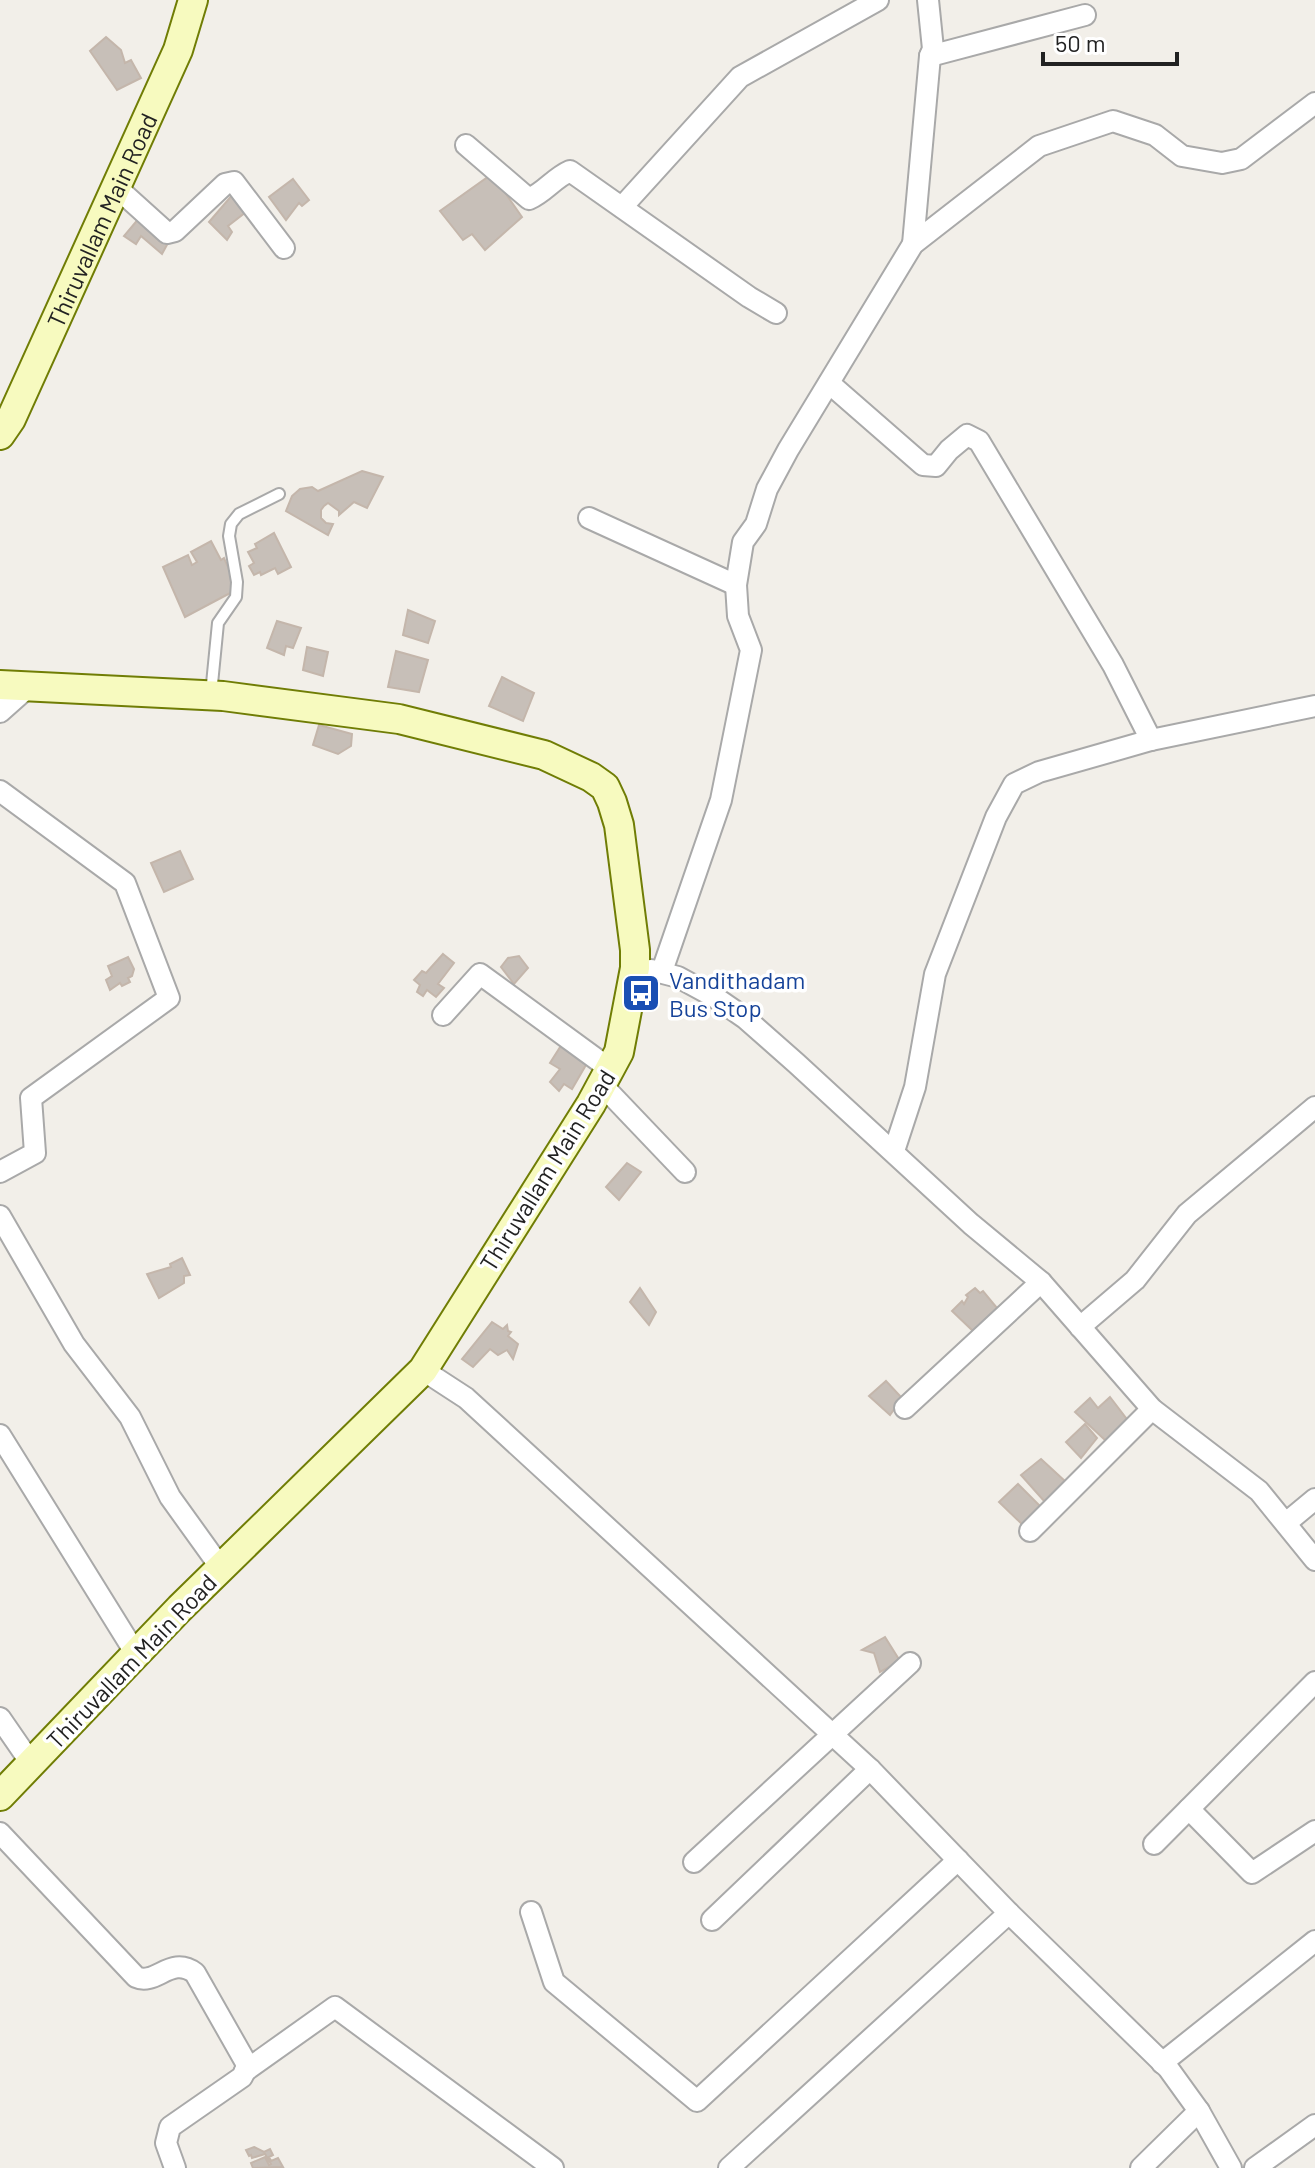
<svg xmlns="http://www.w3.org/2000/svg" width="1315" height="2168" font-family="Barlow,sans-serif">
<rect width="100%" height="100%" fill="#f2efe9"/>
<g fill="#c7bfb8" stroke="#c4b6ab" stroke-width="2">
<polygon points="106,37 121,50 125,63 131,60 141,78 117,90 90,51"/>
<polygon points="492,174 522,217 485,250 472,234 463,240 440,211"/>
<polygon points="293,179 309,200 302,206 299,203 286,220 269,197"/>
<polygon points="233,194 246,212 228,226 232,232 227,240 209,222"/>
<polygon points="140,217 168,243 162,254 141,236 136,244 124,236"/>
<polygon points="362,471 383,477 367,508 354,502 339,515 339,511 328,503 324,506 321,510 321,518 326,523 333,524 328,535 286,511 292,496 300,489 312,487 318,491"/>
<polygon points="274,533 291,567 278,574 275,568 261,575 260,572 254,575 249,566 254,563 248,552 257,548 255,544"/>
<polygon points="211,541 221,560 224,558 235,583 234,591 185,617 163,567 188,555 192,565 197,562 191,552"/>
<polygon points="408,610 435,621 428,643 403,635"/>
<polygon points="277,621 301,628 293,648 286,646 284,655 267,648"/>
<polygon points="307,647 328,652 323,676 303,670"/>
<polygon points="396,651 428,660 419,692 388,687"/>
<polygon points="502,677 534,693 523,721 489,706"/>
<polygon points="319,725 352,734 351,746 338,754 313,745"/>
<polygon points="180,851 193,879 164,892 151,863"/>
<polygon points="443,954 454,963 438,984 444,988 436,997 427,990 423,996 417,992 420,985 414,980 422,971 426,973"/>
<polygon points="519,956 528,968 514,984 501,967 508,958"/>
<polygon points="128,957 134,969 132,976 128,978 130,982 122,986 120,983 110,990 106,980 112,976 108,966"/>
<polygon points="564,1041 590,1058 572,1089 564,1084 559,1091 550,1082 560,1069 550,1063"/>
<polygon points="627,1163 641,1172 619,1200 606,1187"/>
<polygon points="182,1258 190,1275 184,1276 184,1283 159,1298 147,1274 171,1267 170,1264"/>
<polygon points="640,1288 656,1312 649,1325 630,1302"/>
<polygon points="975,1288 980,1293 983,1291 997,1308 974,1332 952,1311 962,1301 964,1304 968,1297 966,1295"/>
<polygon points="492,1322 503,1329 507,1325 508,1331 511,1332 508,1336 518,1344 513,1359 507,1350 498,1355 490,1349 473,1367 462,1359"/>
<polygon points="886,1381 902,1398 890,1415 869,1396"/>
<polygon points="1110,1397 1129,1422 1107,1442 1075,1412 1090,1398 1098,1408"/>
<polygon points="1085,1424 1097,1438 1081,1458 1066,1442"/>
<polygon points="1041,1459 1066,1482 1045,1502 1021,1475"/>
<polygon points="1018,1484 1043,1509 1026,1528 999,1502"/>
<polygon points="885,1637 900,1661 880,1672 874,1653 862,1650"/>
<polygon points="254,2147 264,2152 270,2149 273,2155 269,2157 271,2161 278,2158 283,2167 253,2168 251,2163 265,2157 269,2165 271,2164 265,2154 252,2158 251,2155 249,2156 246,2150"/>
</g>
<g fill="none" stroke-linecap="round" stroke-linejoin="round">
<defs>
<polyline id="service" points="211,694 218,623 236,597 237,582 229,536 231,524 239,514 279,494"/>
<g id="minor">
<polyline points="930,56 1085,15"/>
<path d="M466,145L529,199C545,192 554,178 570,171L749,297L776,313"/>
<polyline points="116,187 167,233 175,231 225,184 234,182 284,248"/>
<polyline points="622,207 740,77 878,0"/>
<polyline points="913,244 930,56 933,49 928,0"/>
<polyline points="829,383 923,465 936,466 949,450 967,435 979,441 1113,665 1151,740"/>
<polyline points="589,518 736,585"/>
<polyline points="0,712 27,688"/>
<polyline points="0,791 125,883 169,998 31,1098 35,1153 0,1172"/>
<polyline points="651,970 678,977 713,996 745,1018 796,1063 971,1224 1041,1282 1152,1409 1259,1491 1315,1560"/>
<polyline points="662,971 721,800 751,650 738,616 736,585 743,542 756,524 767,489 788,450 913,244 1039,146 1113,121 1155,135 1182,156 1222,163 1241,159 1315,103"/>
<polyline points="443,1015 480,974 610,1069"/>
<polyline points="602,1085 685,1172"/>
<polyline points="894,1151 915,1087 935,974 996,817 1014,784 1039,772 1151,740 1315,706"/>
<polyline points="0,1216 74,1344 130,1417 170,1497 221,1568"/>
<polyline points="1080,1327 1135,1280 1187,1214 1315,1107"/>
<polyline points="423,1370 466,1398 870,1769 1009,1913 1168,2068 1199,2111 1231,2168"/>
<polyline points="905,1408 1041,1282"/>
<polyline points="0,1435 136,1654"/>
<polyline points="1286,1523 1315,1499"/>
<polyline points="1030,1531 1152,1409"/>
<polyline points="0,1718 31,1763"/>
<polyline points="1189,1809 1252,1873 1315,1831"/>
<path d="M0,1833L136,1977C156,1986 171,1955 195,1973L245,2061L247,2067L242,2077L170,2127L166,2143L175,2168"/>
<polyline points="1154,1844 1315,1682"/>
<polyline points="694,1862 910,1663"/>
<polyline points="531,1912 554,1982 697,2101 958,1860"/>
<polyline points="712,1920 870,1769"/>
<polyline points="1162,2063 1315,1941"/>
<polyline points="245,2071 335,2007 553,2168"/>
<polyline points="729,2168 1009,1913"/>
<polyline points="1141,2168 1199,2111"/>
<polyline points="1255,2168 1315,2125"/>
</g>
<g id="secondary">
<path id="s1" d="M0,435L11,419L178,50L193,0"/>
<polyline points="0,685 223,696 399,719 544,755 591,777 605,787 612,802 619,825 635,950 635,968 619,1052 591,1104 423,1370 180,1608 0,1796"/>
</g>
</defs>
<use href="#service" stroke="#a9a9a9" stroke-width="14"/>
<use href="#minor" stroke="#a9a9a9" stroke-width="24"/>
<use href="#secondary" stroke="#707d05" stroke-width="32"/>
<use href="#service" stroke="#fff" stroke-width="10"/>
<use href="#minor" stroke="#fff" stroke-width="20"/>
<use href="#secondary" stroke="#f7fabf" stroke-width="28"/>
</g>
<defs>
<symbol id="bus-square" viewBox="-11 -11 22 22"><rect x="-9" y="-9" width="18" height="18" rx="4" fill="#1a4fb4" stroke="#fff"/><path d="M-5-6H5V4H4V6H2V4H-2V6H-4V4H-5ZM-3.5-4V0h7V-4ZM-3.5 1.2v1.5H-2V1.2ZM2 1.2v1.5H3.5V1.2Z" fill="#fff"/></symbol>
</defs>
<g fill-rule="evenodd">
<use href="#bus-square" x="619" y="971" width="44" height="44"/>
</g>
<g text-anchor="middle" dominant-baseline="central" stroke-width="7" stroke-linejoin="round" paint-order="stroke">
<g font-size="24" fill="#222" stroke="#fff">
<text stroke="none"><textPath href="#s1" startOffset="238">Thiruvallam Main Road</textPath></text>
<text transform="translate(547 1170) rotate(-58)">Thiruvallam Main Road</text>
<text transform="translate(131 1661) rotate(-46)">Thiruvallam Main Road</text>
</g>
<g font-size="24" fill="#164399" stroke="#fff" text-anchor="start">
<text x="669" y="979">Vandithadam<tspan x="669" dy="28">Bus Stop</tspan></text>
</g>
</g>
<path d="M1043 52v12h134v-12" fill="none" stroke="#222222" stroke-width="4"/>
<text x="1055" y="52" font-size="24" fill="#222222" stroke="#ffffff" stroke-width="6" paint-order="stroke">50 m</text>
</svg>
